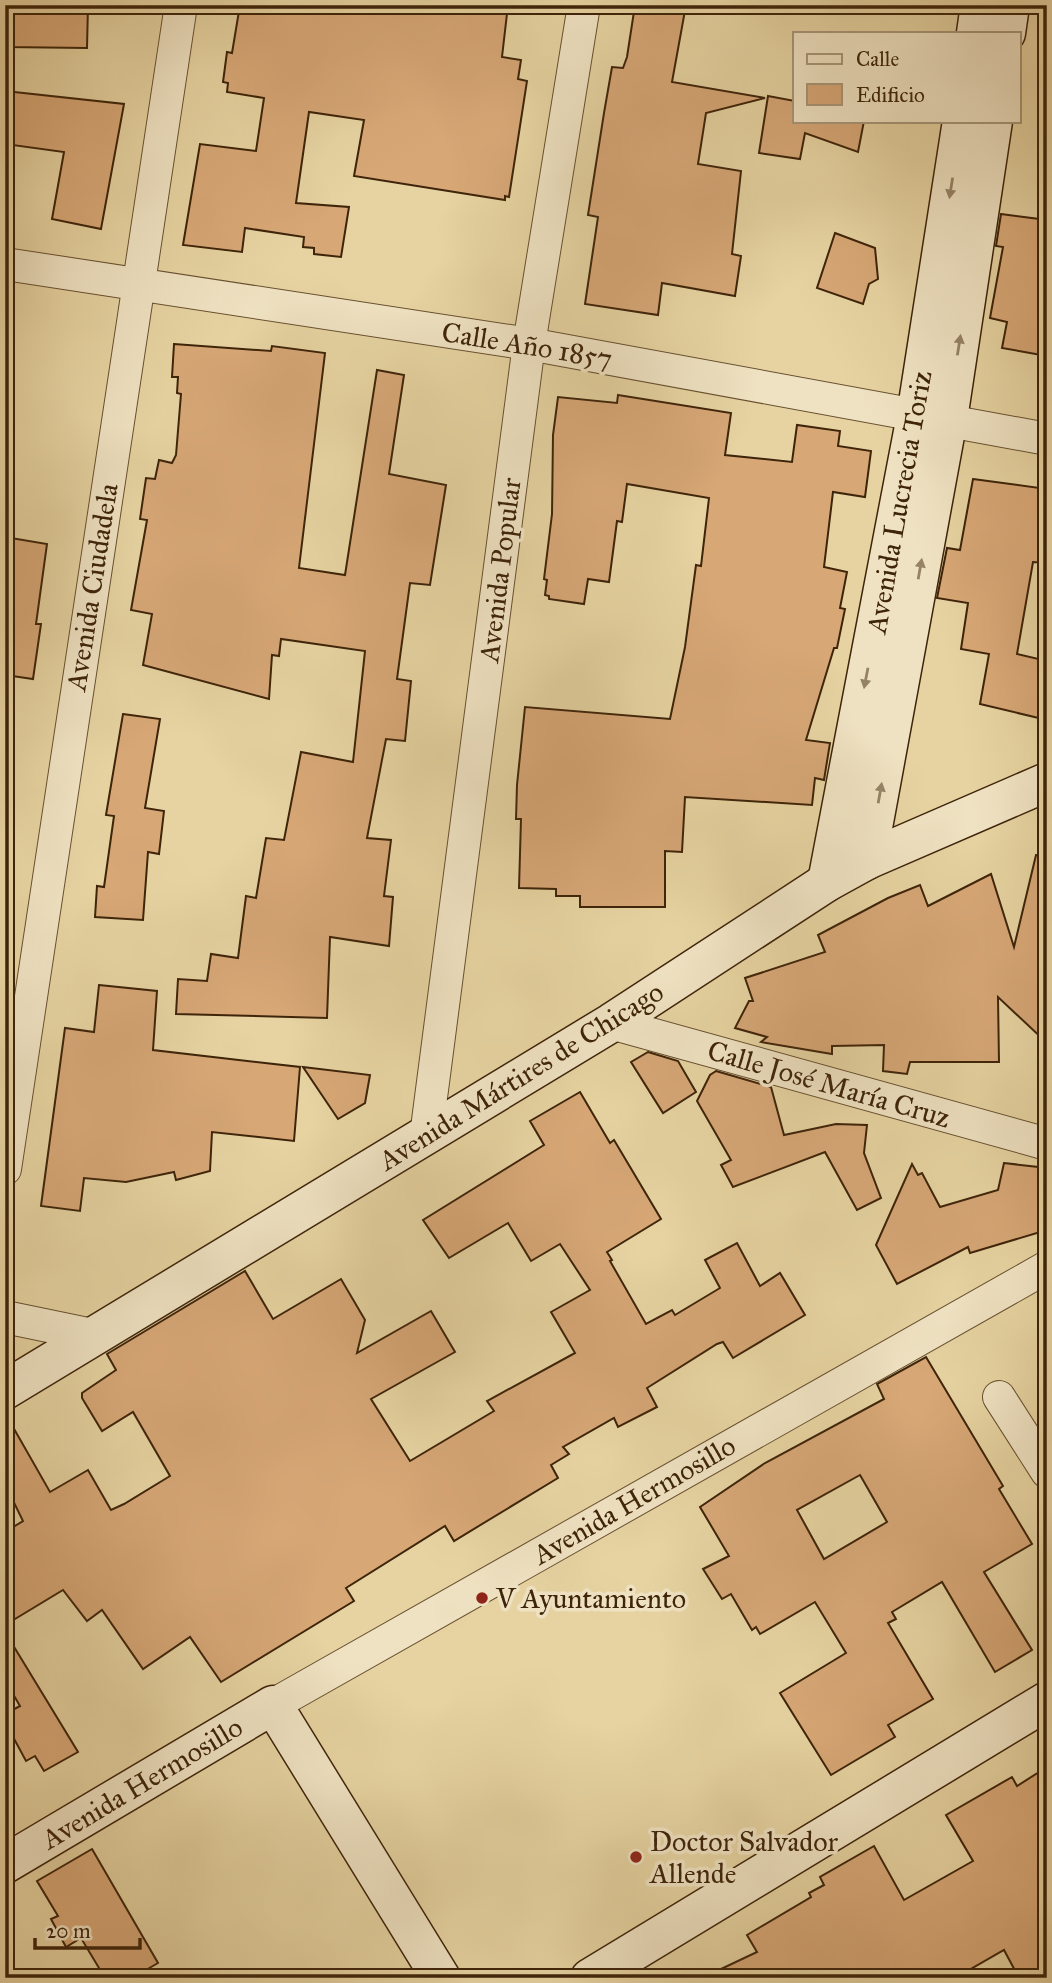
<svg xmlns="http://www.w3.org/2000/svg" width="1052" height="1983" font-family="'IM FELL Great Primer',serif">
<rect width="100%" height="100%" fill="#e6d3a1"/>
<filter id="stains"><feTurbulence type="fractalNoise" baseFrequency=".00286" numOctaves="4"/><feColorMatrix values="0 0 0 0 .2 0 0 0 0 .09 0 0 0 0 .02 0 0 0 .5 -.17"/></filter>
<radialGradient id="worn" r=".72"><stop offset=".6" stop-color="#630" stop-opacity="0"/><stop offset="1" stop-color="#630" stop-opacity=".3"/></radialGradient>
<g fill="#d7a776" stroke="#3e240a" stroke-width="2" fill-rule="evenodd">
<polygon points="25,5 88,5 87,48 5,47 5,11 25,11"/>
<polygon points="240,5 508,5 502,57 521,60 518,79 527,81 509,197 505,196 505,200 354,176 364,120 309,112 296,203 349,207 341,257 314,254 314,248 303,247 304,237 245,228 242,252 183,245 200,144 256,151 264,98 227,92 228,83 223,82 227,52 232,53"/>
<polygon points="635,5 686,5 672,82 765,98 706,113 698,164 741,171 732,254 741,256 735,296 662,283 658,315 585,304 598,217 588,215 604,113 612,67 623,68 627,57"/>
<polygon points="5,91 124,104 101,229 52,219 64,152 5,144"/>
<polygon points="768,96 795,101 795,121 864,121 858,152 805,133 800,159 759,153"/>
<polygon points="1001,214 1047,220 1047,356 1002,348 1007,322 990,318 1003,247 996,246"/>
<polygon points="835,233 875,248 878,279 869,284 863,304 817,288"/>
<polygon points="174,344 271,351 272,346 325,353 299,568 345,575 377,370 404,375 389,474 446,485 430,585 410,583 397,679 411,681 405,741 386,739 367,838 391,840 384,896 393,897 389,946 330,937 327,1018 176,1014 178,979 207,981 211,954 238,958 246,896 256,898 266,838 284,840 301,752 353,762 365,651 281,639 279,656 272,655 269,699 143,665 152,614 131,610 147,520 140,519 146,478 155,479 159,460 172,463 176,455 181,394 177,393 178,377 172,377"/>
<polygon points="618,395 731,413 725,455 792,462 797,425 840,431 838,446 871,451 865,497 833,492 824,567 847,572 840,608 845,609 837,648 834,648 806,740 830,743 824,780 815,778 812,805 685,797 682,852 665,851 665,907 580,907 580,896 556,896 556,889 519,888 521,819 516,819 517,785 525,707 670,719 685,647 696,565 701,566 709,498 627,484 622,522 617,521 609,582 588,579 584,604 549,599 549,596 545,595 547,580 544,579 552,514 553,435 558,397 617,403"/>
<polygon points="973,479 1047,489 1047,563 1033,562 1017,654 1047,661 1047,720 980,704 989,654 961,649 968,603 937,598 947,548 960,550"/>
<polygon points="5,537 47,544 36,624 41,624 33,679 5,675"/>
<polygon points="123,714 160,719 145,808 164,811 159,854 148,852 143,920 95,917 97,886 104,887 114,816 106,815"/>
<polygon points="1036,855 1047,856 1047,1043 998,997 999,1062 910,1062 907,1074 883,1071 884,1045 832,1046 832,1054 761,1042 767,1037 735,1028 749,1001 753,1001 745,978 825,952 818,935 888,898 920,885 928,906 991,874 1014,947"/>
<polygon points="99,985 157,991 153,1050 300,1067 294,1141 212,1132 210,1171 176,1180 174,1172 126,1182 84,1178 80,1211 41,1206 65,1028 94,1032"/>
<polygon points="648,1052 678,1061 696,1092 663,1113 631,1062"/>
<polygon points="303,1067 370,1075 365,1103 338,1119"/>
<polygon points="716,1071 771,1087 784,1135 836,1124 867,1125 864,1153 881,1198 857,1210 825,1152 733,1187 721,1165 731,1160 697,1101 710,1075"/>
<polygon points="580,1092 610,1143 614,1140 661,1219 607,1252 612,1260 610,1261 646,1324 672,1310 675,1315 720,1288 705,1260 737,1243 760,1286 780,1273 805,1315 733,1358 723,1342 717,1344 647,1388 657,1407 618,1427 614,1418 563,1447 569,1454 551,1465 558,1478 454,1541 445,1526 346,1588 354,1601 221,1682 190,1637 143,1669 102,1610 87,1621 63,1590 5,1625 5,1532 23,1521 5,1484 5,1413 50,1492 88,1470 111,1510 124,1504 170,1476 133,1412 102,1431 82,1398 82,1393 116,1370 107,1354 245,1271 273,1319 341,1279 365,1320 357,1353 431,1311 455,1352 371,1399 410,1461 494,1411 487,1401 575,1353 551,1312 590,1290 560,1244 531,1261 508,1223 449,1258 423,1220 544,1145 530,1121"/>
<polygon points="1004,1163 1047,1168 1047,1230 970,1253 968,1247 897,1284 876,1245 912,1164 918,1175 922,1173 940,1207 998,1190"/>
<path d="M926,1357L1003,1486L999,1489L1032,1544L984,1572L1032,1650L995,1672L942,1582L892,1612L896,1619L888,1623L933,1699L888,1725L895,1737L831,1775L780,1693L846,1653L815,1602L760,1634L756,1627L752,1630L731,1594L722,1599L703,1569L729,1556L700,1507L765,1463L884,1399L877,1384ZM860,1475L887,1522L824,1559L797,1510Z"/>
<polygon points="5,1632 78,1752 44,1771 35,1756 26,1761 5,1722 5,1714 20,1706 5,1680"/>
<polygon points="1047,1767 1047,1978 1019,1978 1004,1950 955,1978 702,1978 757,1952 747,1935 811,1897 809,1893 824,1885 820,1877 874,1846 904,1900 973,1861 946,1815 1012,1777 1017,1786"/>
<polygon points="92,1849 158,1963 132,1978 105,1978 81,1938 66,1947 51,1919 58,1916 37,1881"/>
</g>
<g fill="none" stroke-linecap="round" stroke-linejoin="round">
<defs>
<g id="street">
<polyline points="5,264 529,344 1047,439"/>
<polyline points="611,1023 1047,1144"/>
<polyline points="426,1136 529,344 584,5"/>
<polyline points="5,1169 181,5"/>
<polyline points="5,1317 97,1336"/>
<polyline points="999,1397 1047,1472"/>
<polyline points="273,1705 1047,1267"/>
</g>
<g id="secondary">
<polyline points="976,33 980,5"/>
<polyline points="1006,33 1010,5"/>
<polyline points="867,860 948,419 993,121"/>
<polyline points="827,882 916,416 962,121"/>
<polyline points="5,1390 611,1023 827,882 867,860 1047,782"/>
<polyline points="5,1864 273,1705 441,1978"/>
<polyline points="590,1978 1047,1701"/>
</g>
</defs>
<use href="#street" stroke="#685030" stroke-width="34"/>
<use href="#secondary" stroke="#3e240a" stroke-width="41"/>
<use href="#street" stroke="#efe2c2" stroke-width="32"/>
<use href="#secondary" stroke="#efe2c2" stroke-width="38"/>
</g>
<defs><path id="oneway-solid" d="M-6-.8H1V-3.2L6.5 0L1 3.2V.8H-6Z" transform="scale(1.75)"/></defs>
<g fill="#968366">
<use href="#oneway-solid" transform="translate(951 188) rotate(99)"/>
<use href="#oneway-solid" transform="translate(959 345) rotate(-81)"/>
<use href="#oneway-solid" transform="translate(920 569) rotate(-80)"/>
<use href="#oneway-solid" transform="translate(866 678) rotate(101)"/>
<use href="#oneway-solid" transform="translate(880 793) rotate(-80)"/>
</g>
<g fill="#8f2418" stroke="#efe2c2" stroke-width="2.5">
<circle cx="482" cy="1598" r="7"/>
<circle cx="636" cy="1857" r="7"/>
</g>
<g text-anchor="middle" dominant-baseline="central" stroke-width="7" stroke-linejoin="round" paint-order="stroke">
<g font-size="28" fill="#3e240a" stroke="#efe2c2">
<text transform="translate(527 345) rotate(9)">Calle Año 1857</text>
<text transform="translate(899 502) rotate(-80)">Avenida Lucrecia Toriz</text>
<text transform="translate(500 570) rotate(-83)">Avenida Popular</text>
<text transform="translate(92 587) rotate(-81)">Avenida Ciudadela</text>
<text transform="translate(521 1076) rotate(-32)">Avenida Mártires de Chicago</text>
<text transform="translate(829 1084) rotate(16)">Calle José María Cruz</text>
<text transform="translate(634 1500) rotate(-30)">Avenida Hermosillo</text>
<text transform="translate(142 1783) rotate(-31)">Avenida Hermosillo</text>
</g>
<g font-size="28" fill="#3e240a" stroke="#efe2c2" text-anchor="start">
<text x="496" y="1598">V Ayuntamiento</text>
<text x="650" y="1841">Doctor Salvador<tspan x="650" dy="32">Allende</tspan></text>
</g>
</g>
<rect width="1052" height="1983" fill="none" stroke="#e6d3a1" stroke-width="28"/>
<rect x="7" y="7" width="1038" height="1969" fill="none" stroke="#3e240a" stroke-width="3.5"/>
<rect x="14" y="14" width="1024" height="1955" fill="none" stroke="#3e240a" stroke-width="2"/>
<rect x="793" y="32" width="228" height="91" fill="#efe2c2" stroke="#a89678" stroke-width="2"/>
<rect x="807" y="54" width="35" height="10" fill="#efe2c2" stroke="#a89678" stroke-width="2"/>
<text x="856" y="66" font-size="21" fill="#3e240a">Calle</text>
<rect x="807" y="84" width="35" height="21" fill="#d7a776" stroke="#a89678" stroke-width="2"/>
<text x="856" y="102" font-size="21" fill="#3e240a">Edificio</text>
<path d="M35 1938v10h105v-10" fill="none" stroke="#3e240a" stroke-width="3.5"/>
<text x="46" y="1938" font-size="21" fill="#3e240a" stroke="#efe2c2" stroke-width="5" paint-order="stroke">20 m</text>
<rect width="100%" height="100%" filter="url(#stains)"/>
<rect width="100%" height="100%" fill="url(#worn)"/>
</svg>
